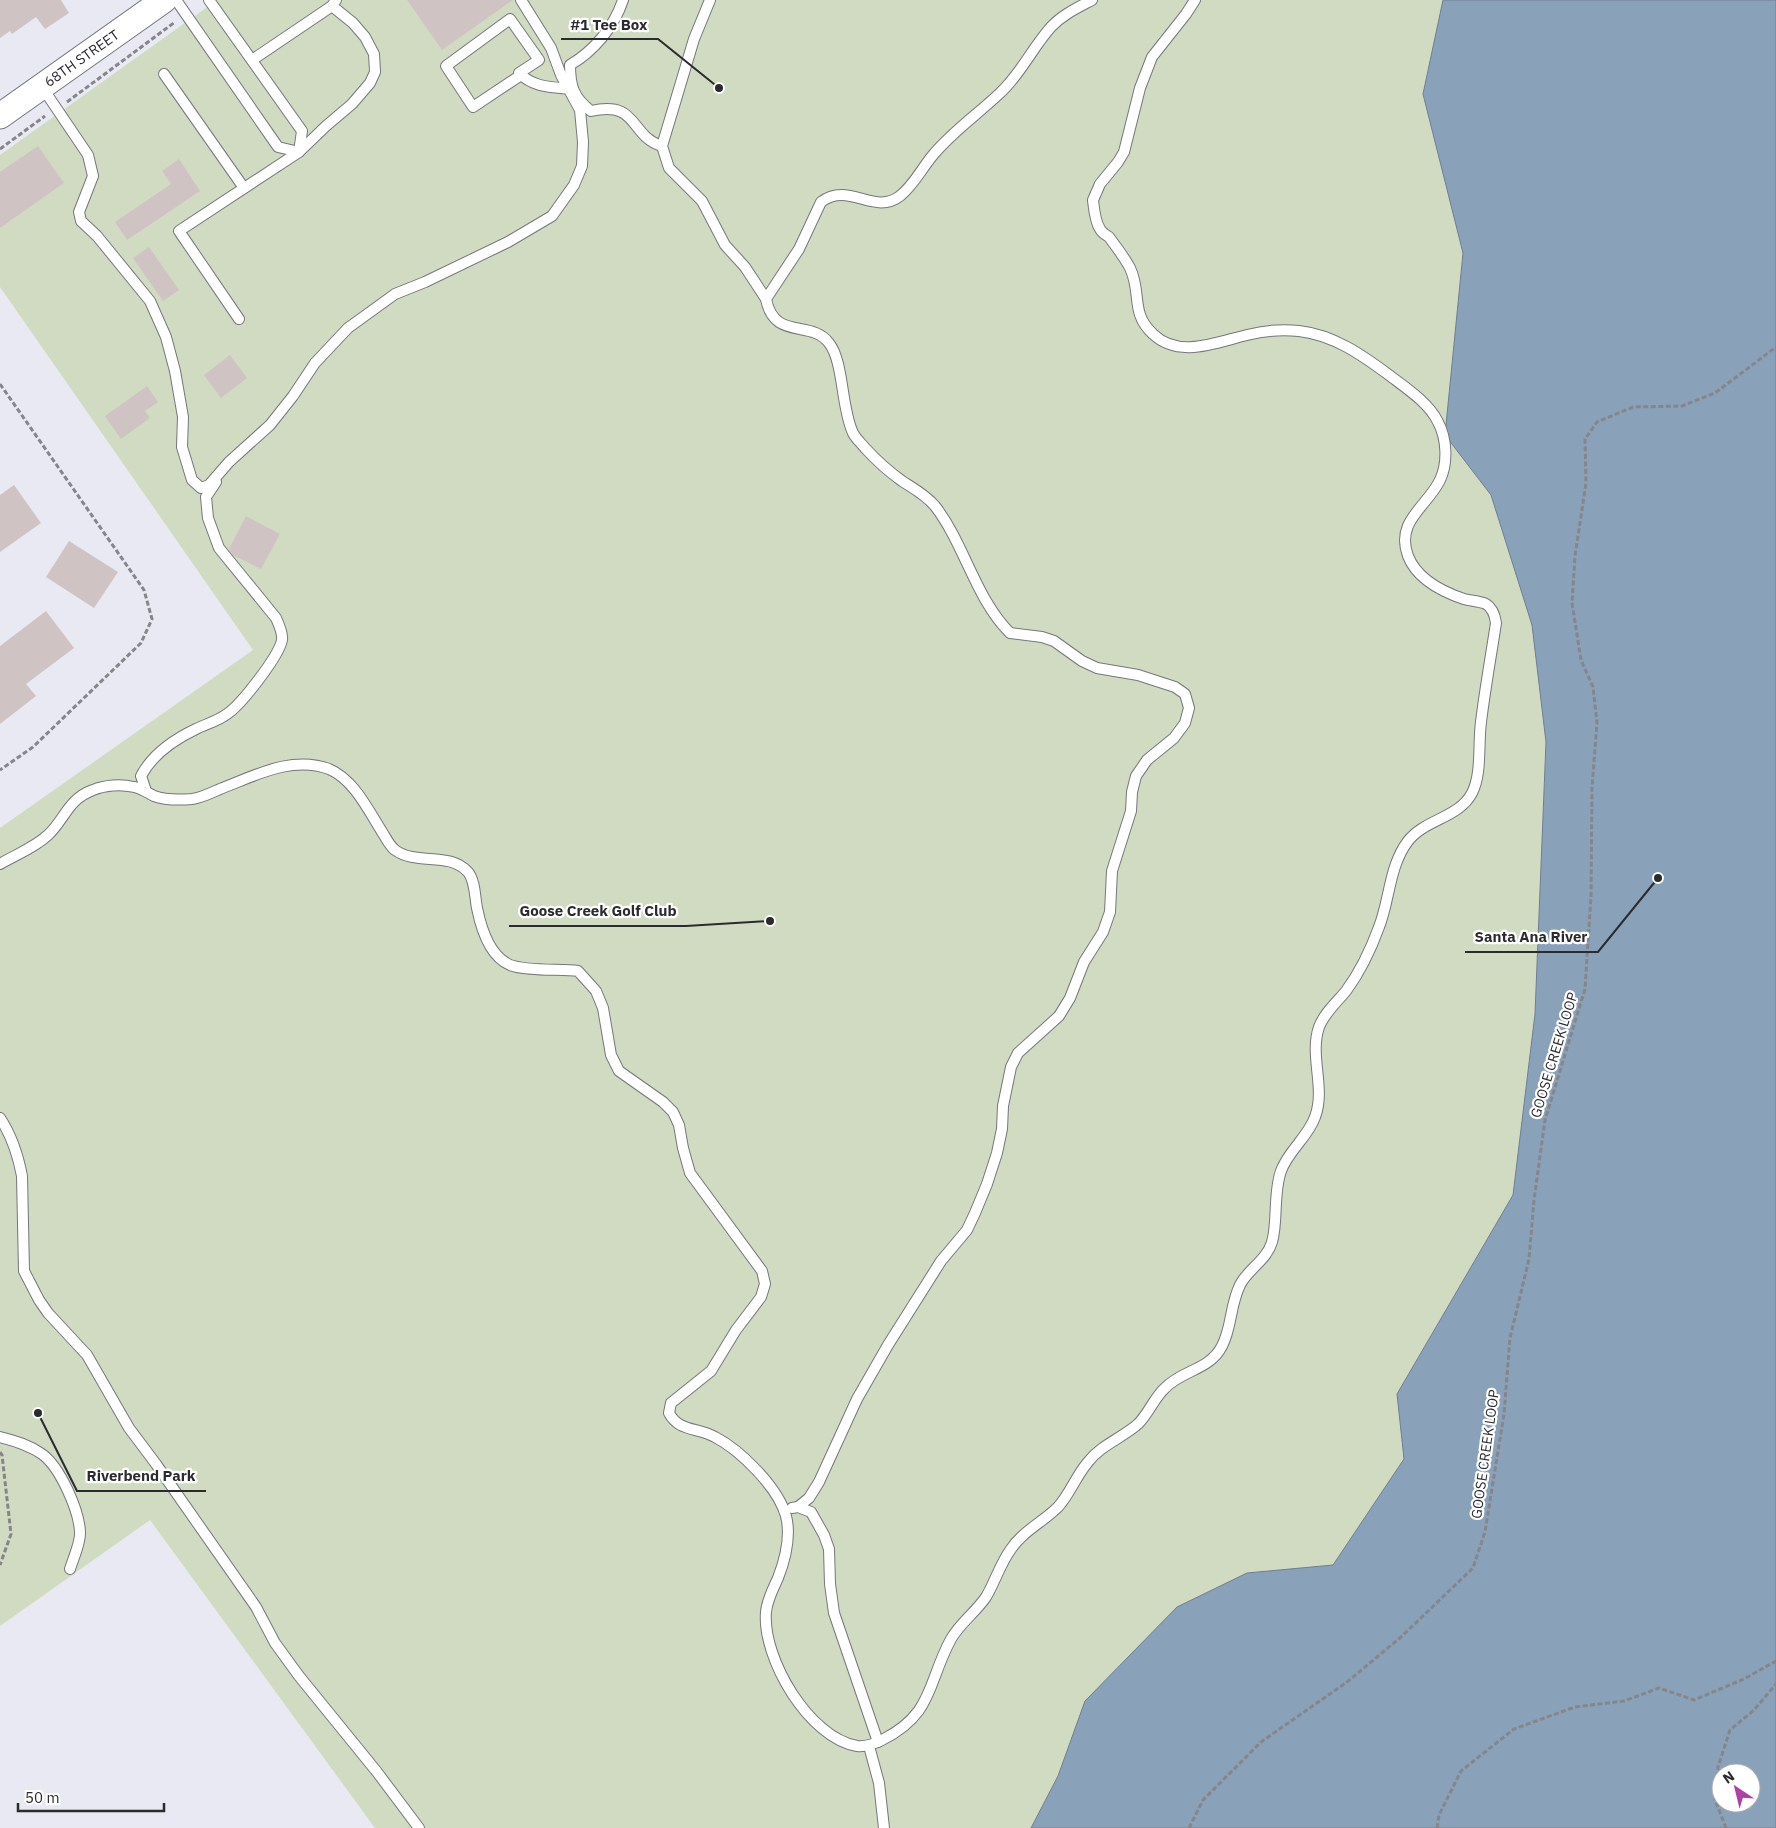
<svg xmlns="http://www.w3.org/2000/svg" width="1776" height="1828" font-family="'IBM Plex Sans',sans-serif">
<rect width="100%" height="100%" fill="#e8e9f2"/>
<polygon fill="#d1dbc2" points="217,0 1443,0 1423,94 1463,253 1445,435 1491,495 1532,625 1546,742 1535,1014 1513,1195 1397,1394 1404,1459 1333,1566 1247,1573 1058,1776 1031,1828 375,1828 150,1520 0,1626 0,828 253,650 0,287 0,155"/>
<path fill="#8aa2b9" stroke="#6e7e90" fill-rule="evenodd" d="M1443,0H1776V1828H1031L1058,1776L1085,1701L1177,1607L1247,1573L1333,1565L1404,1459L1397,1394L1513,1195L1535,1014L1546,742L1532,625L1491,495L1445,435L1463,253L1423,94ZM1721,1773H1751V1803H1721Z"/>
<g fill="#cfc4c3">
<polygon points="0,0 61,0 69,13 45,29 36,17 12,34 10,31 0,38"/>
<polygon points="407,0 513,0 442,50"/>
<polygon points="38,146 64,183 0,228 0,172"/>
<polygon points="179,159 200,191 127,240 115,222 171,184 162,171"/>
<polygon points="149,247 179,290 163,301 133,258"/>
<polygon points="230,355 247,378 221,398 204,375"/>
<polygon points="147,386 158,402 145,411 150,418 121,439 105,416"/>
<polygon points="14,485 41,523 0,552 0,495"/>
<polygon points="246,516 280,534 261,569 233,555 229,549"/>
<polygon points="69,541 118,572 94,608 46,577"/>
<polygon points="46,611 74,648 26,684 36,696 0,724 0,646"/>
</g>
<g fill="none" stroke-linecap="round" stroke-linejoin="round">
<defs>
<g id="service">
<polyline points="176,0 278,147 299,152 302,131 209,0"/>
<path d="M623,0C614,27 594,51 570,65C570,87 574,98 591,111C639,100 629,136 662,146"/>
<polyline points="710,0 694,39 662,146 669,168 702,201 725,245 745,267 766,299"/>
<polyline points="252,60 332,6"/>
<polyline points="164,74 244,188"/>
<path d="M521,75L473,107L446,66L510,19L539,60L519,73C534,88 552,87 572,89"/>
<polyline points="42,87 88,155 93,176 79,212 81,221 97,236 150,301 166,337 175,371 183,417 182,447 192,480 201,488 209,485 229,462 270,425 293,396 315,363 348,328 395,294 425,282 508,242 552,216 574,185 582,166 583,142 580,110 561,75 551,48 521,0"/>
<polyline points="239,319 179,231 299,152 326,126 352,104 370,83 375,72 374,54 365,37 353,23 332,6 336,0"/>
<path d="M146,791L141,776C152,755 175,739 196,729C206,724 218,721 227,714C241,705 279,656 282,640C283,633 279,625 276,618L219,548L208,518L206,497L216,482"/>
<path d="M0,864C17,854 34,848 48,835C65,819 68,799 93,790C105,785 121,784 134,787C141,788 148,793 154,796C165,800 180,800 192,799C201,798 211,793 220,789C254,776 292,755 329,769C355,780 369,812 384,835C387,840 390,846 395,850C417,866 449,851 468,872C475,880 475,898 477,908C481,928 489,956 510,965C525,971 560,969 578,971L596,991L603,1008L611,1055L619,1071L663,1102L673,1112L679,1125L683,1148L690,1173L762,1271L765,1284L761,1297L736,1330L711,1371L671,1403L669,1413C679,1432 697,1427 715,1437C740,1450 778,1487 786,1516C791,1536 785,1560 778,1578C773,1589 767,1600 766,1612C762,1658 809,1738 857,1746C866,1747 874,1744 882,1740C934,1714 927,1683 951,1639C960,1623 975,1613 986,1597C995,1582 1000,1564 1011,1549C1023,1531 1043,1522 1058,1507C1070,1494 1076,1476 1088,1462C1101,1445 1122,1438 1138,1424C1149,1413 1154,1398 1165,1388C1182,1370 1210,1370 1222,1346C1232,1327 1230,1305 1240,1285C1247,1270 1267,1260 1272,1242C1278,1222 1273,1193 1281,1171C1288,1151 1308,1137 1315,1117C1326,1088 1309,1056 1319,1027C1325,1012 1336,1003 1346,991C1360,972 1371,949 1379,927C1390,899 1389,866 1408,841C1425,819 1459,818 1472,793C1482,774 1478,744 1481,722C1485,689 1491,656 1496,623C1495,616 1493,608 1486,604C1479,601 1471,601 1464,599C1443,592 1417,579 1408,556C1395,521 1427,507 1440,480C1448,463 1447,439 1438,422C1429,403 1406,388 1389,375C1362,355 1334,335 1299,331C1282,329 1263,331 1247,335C1217,342 1179,359 1153,334C1130,313 1142,293 1130,268C1126,260 1115,245 1109,237C1106,235 1102,233 1100,229C1095,222 1094,209 1093,200L1100,184L1118,162L1124,152L1140,88L1152,57L1186,14L1195,0"/>
<path d="M0,1118C12,1136 18,1155 22,1176L24,1271L39,1300L48,1313L87,1355L129,1428L156,1464L256,1607L275,1643L299,1676L377,1772L419,1828"/>
<path d="M0,1437C16,1441 29,1445 42,1454C60,1467 79,1510 80,1532C81,1542 73,1559 70,1569"/>
<path d="M798,1507L809,1498L819,1482L857,1399L888,1345L941,1261L967,1230L975,1213L987,1184L997,1153L1002,1129L1003,1106L1011,1067L1018,1053L1059,1016L1070,998L1084,962L1103,932L1110,912L1112,871L1131,811L1132,792L1136,776L1147,760L1174,738L1185,723L1189,708L1185,694L1175,687L1138,675L1097,668L1082,661L1054,641L1042,637L1010,633C975,598 965,545 935,506C926,495 913,488 902,481C888,471 876,460 865,448C861,443 856,439 853,433C841,408 844,362 829,343C811,319 774,341 766,299L799,249L821,202C849,181 874,216 900,196C914,185 922,168 933,155C953,131 978,114 1000,93C1021,74 1032,48 1051,27C1062,15 1077,8 1092,0"/>
<polyline points="792,1508 798,1507 811,1512 824,1535 829,1549 830,1584 834,1613 878,1742"/>
<polyline points="869,1746 879,1783 884,1828"/>
</g>
<g id="tertiary">
<path id="s1" d="M0,116L164,0"/>
</g>
</defs>
<use href="#service" stroke="#75767e" stroke-width="12"/>
<use href="#tertiary" stroke="#75767e" stroke-width="27"/>
<g stroke="#85858b" stroke-width="3" stroke-dasharray="5 2.5" stroke-linecap="butt">
<polyline points="67,102 175,22"/>
<polyline points="0,149 45,116"/>
<polyline points="0,384 144,590 152,619 141,643 33,747 0,770"/>
<polyline points="0,1452 2,1455 11,1534 0,1565"/>
<polyline points="1189,1828 1203,1800 1261,1742 1347,1682 1401,1637 1473,1568 1485,1532 1504,1414 1510,1338 1529,1259 1534,1200 1545,1120 1585,989 1591,896 1592,787 1597,723 1593,687 1581,660 1572,603 1575,556 1586,483 1585,439 1597,422 1633,407 1682,406 1715,393 1776,347"/>
<polyline points="1437,1828 1439,1815 1461,1771 1514,1729 1575,1707 1624,1701 1659,1688 1694,1700 1744,1679 1776,1661"/>
<polyline points="1726,1828 1715,1800 1718,1767 1730,1730 1754,1710 1776,1684"/>
</g>
<use href="#service" stroke="#fff" stroke-width="10"/>
<use href="#tertiary" stroke="#fff" stroke-width="25"/>
</g>
<g text-anchor="middle" dominant-baseline="central" stroke-width="4.5" stroke-linejoin="round" paint-order="stroke">
<g font-size="14" fill="#2b2b2f" stroke="#fff">
<text stroke="none"><textPath href="#s1" startOffset="100">68TH STREET</textPath></text>
<text transform="translate(1554 1055) rotate(-73)">GOOSE CREEK LOOP</text>
<text transform="translate(1485 1454) rotate(-82)">GOOSE CREEK LOOP</text>
</g>
</g>
<path fill="none" stroke="#2b2b2f" stroke-width="2" d="M719 88L658 39H561M770 921L686 926H509M1658 878L1598 952H1465M38 1413L77 1491H206"/>
<g fill="#2b2b2f" stroke="#fff" stroke-width="2">
<circle cx="719" cy="88" r="5"/>
<circle cx="770" cy="921" r="5"/>
<circle cx="1658" cy="878" r="5"/>
<circle cx="38" cy="1413" r="5"/>
</g>
<g font-size="15" text-anchor="middle" font-weight="bold" fill="#2b2b2f" stroke="#fff" stroke-width="4.5" stroke-linejoin="round" paint-order="stroke">
<text x="609" y="30">#1 Tee Box</text>
<text x="598" y="916">Goose Creek Golf Club</text>
<text x="1531" y="942">Santa Ana River</text>
<text x="141" y="1481">Riverbend Park</text>
</g>
<g transform="translate(1736 1788) rotate(325)"><circle r="24" fill="#ffffff" stroke="#aaaaac"/>
<path d="M0-4L9 19L0 12L-9 19Z" fill="#ac42a4"/>
<text y="-8" font-size="14" font-weight="bold" text-anchor="middle" fill="#2b2b2f">N</text>
</g>
<path d="M18 1803v8h146v-8" fill="none" stroke="#2b2b2f" stroke-width="2.5"/>
<text x="25" y="1803" font-size="15" fill="#2b2b2f" stroke="#ffffff" stroke-width="4" paint-order="stroke">50 m</text>
</svg>
